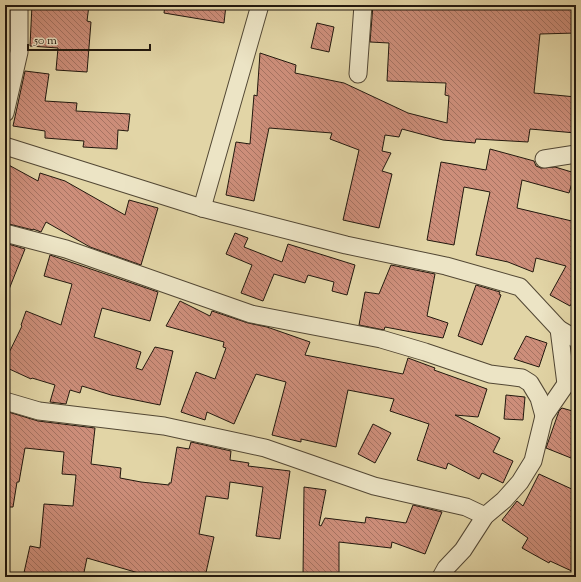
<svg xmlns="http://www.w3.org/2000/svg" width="581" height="582" font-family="'Sorts Mill Goudy',serif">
<defs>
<pattern id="building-back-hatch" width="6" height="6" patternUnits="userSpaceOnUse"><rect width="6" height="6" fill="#cd8e7a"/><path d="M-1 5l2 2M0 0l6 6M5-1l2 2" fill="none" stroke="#a67362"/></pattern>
</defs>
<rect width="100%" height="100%" fill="#e2d5a6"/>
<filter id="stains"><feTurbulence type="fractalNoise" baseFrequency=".005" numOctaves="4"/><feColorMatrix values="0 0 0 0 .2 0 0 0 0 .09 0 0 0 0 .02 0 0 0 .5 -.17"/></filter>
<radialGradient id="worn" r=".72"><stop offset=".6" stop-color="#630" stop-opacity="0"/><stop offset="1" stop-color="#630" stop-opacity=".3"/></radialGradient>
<g fill="url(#building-back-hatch)" stroke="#22180e">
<polygon points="32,5 89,5 87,21 91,22 87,72 56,70 58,48 30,46"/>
<polygon points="165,5 226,5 224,23 164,13"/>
<polygon points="373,5 576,5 576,33 540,34 534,93 576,97 576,133 530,129 528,142 476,139 475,143 443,140 402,129 399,137 385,135 382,151 391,153 382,171 392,174 379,228 343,220 359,150 330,139 332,133 269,128 254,201 226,195 236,142 250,144 254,95 257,96 260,53 296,65 295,73 344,83 408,113 447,123 449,96 445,95 446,83 387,81 389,43 370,42"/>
<polygon points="317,23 334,27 329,52 311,48"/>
<polygon points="25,71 49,74 45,101 77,103 76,111 130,114 128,131 118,130 117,149 83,147 84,141 45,138 45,131 13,126"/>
<polygon points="490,149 534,161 536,166 541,168 555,167 575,173 569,193 522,180 517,208 576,222 576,295 570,306 550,295 566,266 536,258 533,272 508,262 476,255 490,192 464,187 454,245 427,240 441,162 486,170"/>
<polygon points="5,163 38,181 40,173 65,181 125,215 129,200 158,208 141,265 90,247 46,222 41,232 33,229 33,230 5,223"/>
<polygon points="235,233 248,238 244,247 282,262 288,244 355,265 347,295 332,291 334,282 308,275 305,283 274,274 263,301 241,293 252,265 226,254"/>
<polygon points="5,243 25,249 6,297 5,297"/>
<polygon points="50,255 158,292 150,321 102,308 94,337 141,352 136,368 142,370 155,347 173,351 160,405 111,395 82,386 80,393 70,390 66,404 50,402 55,385 32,378 31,379 5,367 5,361 22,326 21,325 26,311 61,325 72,284 44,276"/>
<polygon points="391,265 435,274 427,316 448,323 443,338 385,327 384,330 359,325 365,292 379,294"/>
<polygon points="476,285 500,292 499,294 501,295 482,345 458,336"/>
<polygon points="180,301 210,316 212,311 248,323 267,327 310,342 305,355 403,374 408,358 435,368 434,370 487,389 478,417 455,415 500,438 493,452 513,461 503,483 482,473 479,479 448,463 446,469 417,460 429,424 390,411 394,399 348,390 336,447 301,439 301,442 272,435 286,382 256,374 234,424 207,412 205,420 181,412 196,372 215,379 226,348 223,347 224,342 166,326"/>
<polygon points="526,336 547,343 539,367 514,359"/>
<polygon points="506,395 525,397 523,420 504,419"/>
<polygon points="562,408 576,412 576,460 546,448 559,411"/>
<polygon points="5,411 38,421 95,428 91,464 121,468 120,478 141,482 169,485 169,483 171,483 177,447 189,449 191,442 231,451 230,460 249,463 248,466 290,471 280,539 256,536 263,487 230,482 228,499 206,496 199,534 214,537 205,577 141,577 142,574 87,558 83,577 23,577 30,546 40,548 44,504 73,506 76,475 62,474 64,452 25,448 19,482 17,482 13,507 5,507"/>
<polygon points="373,424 391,433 375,463 358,454"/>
<polygon points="539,474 576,491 576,573 550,561 549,563 522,548 528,538 502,520 517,501 523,506"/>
<polygon points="304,487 326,490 319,525 321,526 325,518 365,523 366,517 406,523 413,505 442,512 425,554 392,542 391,548 339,542 339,577 303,577"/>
</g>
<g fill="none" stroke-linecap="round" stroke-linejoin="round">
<defs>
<g id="minor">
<polyline points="358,74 363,5"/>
<polyline points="5,113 19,52 19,5"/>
<polyline points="5,146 202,208 346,245 446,266 520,287 559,329 576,339"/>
<polyline points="544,159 576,154"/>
<polyline points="202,208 260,5"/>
<polyline points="5,233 66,249 251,314 381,339 425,352 490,374 522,378 530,383 539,398 544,416"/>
<polyline points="559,329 566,384"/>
<polyline points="5,401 39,411 164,426 265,448 374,486 466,507 485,516"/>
<polyline points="441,577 446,568 463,550 485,516 504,500 520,482 533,461 544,416 566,384 576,375"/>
</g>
</defs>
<use href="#minor" stroke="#524734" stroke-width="19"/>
<use href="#minor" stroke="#ece4c5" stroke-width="17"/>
</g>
<rect width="581" height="582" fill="none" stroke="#e2d5a6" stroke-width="20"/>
<rect x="6" y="6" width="569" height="570" fill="none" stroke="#22180e" stroke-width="2"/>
<rect x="10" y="10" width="561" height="562" fill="none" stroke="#22180e"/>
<path d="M28 44v6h122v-6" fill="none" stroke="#22180e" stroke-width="2"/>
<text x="34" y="44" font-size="12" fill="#22180e" stroke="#ece4c5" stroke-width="3" paint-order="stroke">50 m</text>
<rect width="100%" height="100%" filter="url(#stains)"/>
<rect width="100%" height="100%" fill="url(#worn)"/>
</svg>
